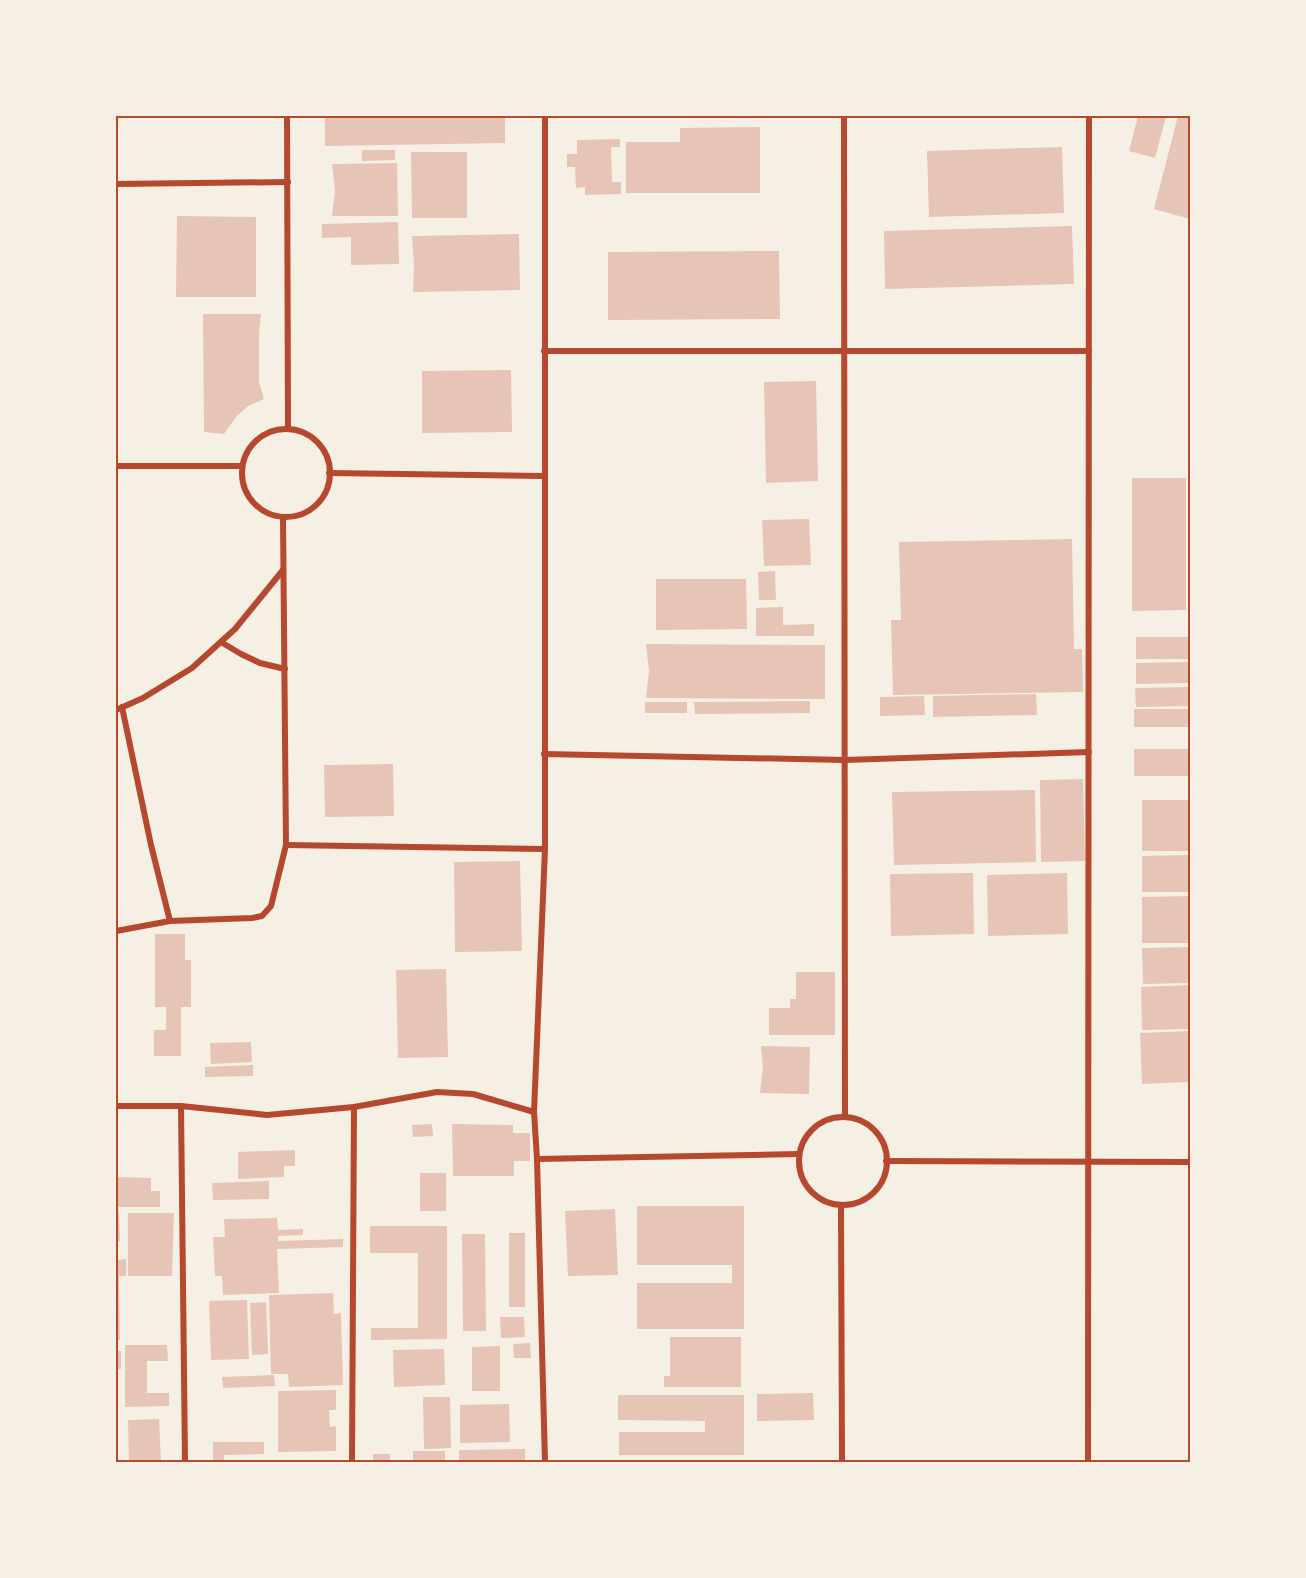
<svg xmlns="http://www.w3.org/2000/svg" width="1306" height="1578" font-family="Mulish,sans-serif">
<rect width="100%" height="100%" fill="#f6efe4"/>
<g fill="#e6c5b7">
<polygon points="325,116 505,116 505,143 325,146"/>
<polygon points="1138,116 1166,116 1155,158 1129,151"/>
<polygon points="1178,116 1190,116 1190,219 1154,209"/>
<polygon points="760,127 760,193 626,193 626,142 680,142 680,128"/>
<polygon points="620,139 620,147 611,147 612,182 621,182 621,194 585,195 585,187 576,188 575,167 567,167 567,154 577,154 577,140"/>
<polygon points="1062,147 1064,213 929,217 927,151"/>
<polygon points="362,150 395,150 395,160 362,161"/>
<polygon points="411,152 467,152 467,218 412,218"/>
<polygon points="397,163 398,216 332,216 335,190 332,164"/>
<polygon points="177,216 256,217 256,297 176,297"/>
<polygon points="398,222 399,264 351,265 351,237 322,238 322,224"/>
<polygon points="1072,226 1074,284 885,289 884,231"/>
<polygon points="519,234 520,290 413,292 414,264 412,236"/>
<polygon points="779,251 780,319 608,320 608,252"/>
<polygon points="203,314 261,314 259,333 259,382 264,399 248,406 236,417 224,434 204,432"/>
<polygon points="511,370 512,432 422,433 422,371"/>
<polygon points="816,381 818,481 766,483 764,382"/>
<polygon points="1132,478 1186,478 1186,610 1132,611"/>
<polygon points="809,519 811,565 764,566 762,520"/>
<polygon points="1072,539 1074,649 1082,649 1083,692 893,695 891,620 901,620 899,542"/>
<polygon points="775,571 776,600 759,600 758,572"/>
<polygon points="656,579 746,579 747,629 656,630"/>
<polygon points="783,607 783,625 814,624 814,636 756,636 756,608"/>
<rect x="1136" y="637" width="54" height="22"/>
<polygon points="646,644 825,645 825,699 646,698 649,671"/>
<polygon points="1190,662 1190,683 1136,684 1136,663"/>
<polygon points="1190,687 1190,706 1136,707 1135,688"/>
<polygon points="1036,694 1037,715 933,717 933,696"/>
<polygon points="924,696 925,715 880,716 880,697"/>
<polygon points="810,701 810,713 695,714 694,702"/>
<rect x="645" y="702" width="42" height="11"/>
<rect x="1134" y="709" width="56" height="18"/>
<rect x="1134" y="749" width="56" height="27"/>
<polygon points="393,764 394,816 325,817 324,765"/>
<polygon points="1083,779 1085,861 1041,862 1040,780"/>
<polygon points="1035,790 1036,862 894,865 892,792"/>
<rect x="1142" y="800" width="48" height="51"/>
<polygon points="1190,855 1190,892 1142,892 1142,856"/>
<polygon points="520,861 522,951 455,952 454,862"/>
<polygon points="973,873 974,934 891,936 890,874"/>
<polygon points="1067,873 1068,934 988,936 987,875"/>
<polygon points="1190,896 1190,943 1142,943 1142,897"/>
<polygon points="155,934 185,934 185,960 191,960 191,1007 181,1007 181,1056 154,1056 154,1030 166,1030 166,1007 155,1007"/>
<polygon points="1190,947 1190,983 1143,984 1142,948"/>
<polygon points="446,969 448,1057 398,1058 396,970"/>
<polygon points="796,972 835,972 835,1035 769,1035 769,1008 790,1008 790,999 796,999"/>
<polygon points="1190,985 1190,1029 1142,1030 1141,987"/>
<polygon points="1190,1031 1190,1082 1142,1084 1140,1033"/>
<polygon points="251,1042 252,1062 211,1064 210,1043"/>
<polygon points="761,1046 810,1047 809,1094 760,1093 763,1067"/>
<polygon points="253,1065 253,1076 205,1077 205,1067"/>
<polygon points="432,1124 433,1136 413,1137 412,1125"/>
<polygon points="452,1124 513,1125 513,1133 530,1133 530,1161 514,1161 514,1176 453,1176"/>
<polygon points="295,1150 295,1166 284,1166 284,1177 238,1179 238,1152"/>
<rect x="420" y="1173" width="26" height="38"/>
<polygon points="116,1177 151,1178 151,1191 160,1191 160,1207 116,1207"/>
<polygon points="269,1181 269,1199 213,1200 212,1183"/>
<polygon points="637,1206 744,1206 744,1329 637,1329 637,1283 732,1283 732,1265 637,1265"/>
<polygon points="615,1209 618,1275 568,1276 565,1211"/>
<polygon points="116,1212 119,1212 120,1241 116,1241"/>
<polygon points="128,1213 174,1213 172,1276 128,1276"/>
<polygon points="277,1218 278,1230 303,1229 303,1235 278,1236 278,1241 343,1239 343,1247 277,1249 279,1293 223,1295 222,1276 215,1276 213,1237 225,1237 224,1219"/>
<polygon points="370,1226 447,1226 447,1339 371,1340 371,1328 418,1328 418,1253 370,1253"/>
<rect x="509" y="1233" width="16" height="74"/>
<polygon points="462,1234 485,1234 486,1331 463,1331"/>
<polygon points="126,1259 126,1276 119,1276 120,1340 116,1340 116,1260"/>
<polygon points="333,1293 334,1314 341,1313 343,1385 289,1387 288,1374 271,1374 269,1295"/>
<polygon points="247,1300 249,1359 211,1360 209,1301"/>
<polygon points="266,1302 268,1354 252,1355 250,1303"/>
<polygon points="500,1317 524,1317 525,1337 501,1338"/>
<polygon points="670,1337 741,1337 741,1387 664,1387 664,1376 670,1376"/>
<polygon points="530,1343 531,1358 514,1358 513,1344"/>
<polygon points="125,1345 167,1345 168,1361 147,1361 147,1393 169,1393 169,1406 125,1407"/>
<polygon points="500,1346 500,1391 472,1391 472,1347"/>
<polygon points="444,1349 445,1385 394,1387 393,1350"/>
<rect x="116" y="1351" width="5" height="18"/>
<polygon points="274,1375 275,1386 223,1388 222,1377"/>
<polygon points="336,1390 336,1410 329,1410 330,1427 336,1426 336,1451 278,1452 278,1391"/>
<polygon points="813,1393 814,1420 757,1421 757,1394"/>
<polygon points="618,1395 744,1395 744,1455 619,1455 619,1432 705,1432 705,1421 618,1420"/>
<polygon points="423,1397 450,1397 451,1448 424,1449"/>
<polygon points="509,1404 510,1442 460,1443 460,1405"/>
<polygon points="159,1419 161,1462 129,1462 128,1420"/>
<polygon points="213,1442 264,1442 264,1454 224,1455 224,1462 213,1462"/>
<polygon points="525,1449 525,1462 459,1462 459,1450"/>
<rect x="413" y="1451" width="32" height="11"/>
<rect x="373" y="1454" width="17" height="8"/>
</g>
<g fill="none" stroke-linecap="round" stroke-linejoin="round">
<g stroke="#b5482f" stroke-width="6">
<polyline points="287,116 288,428"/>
<polyline points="545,116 545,849 534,1112 537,1159 545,1462"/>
<polyline points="844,116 845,1116"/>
<polyline points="116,184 288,182"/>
<polyline points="544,351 1089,351"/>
<circle cx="286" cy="473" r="44"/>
<polyline points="116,466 242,466"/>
<polyline points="329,473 544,476"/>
<polyline points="221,642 241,654 260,663 285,669"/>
<polyline points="122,707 151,845 170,921"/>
<polyline points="116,710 143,698 192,668 235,629 283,570"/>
<polyline points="544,754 845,760 1089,752"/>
<polyline points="286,845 545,849"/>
<polyline points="116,931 170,921 252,918 262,916 271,906 286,845 283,518"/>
<polyline points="116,1106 181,1106 267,1115 354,1107 437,1092 473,1094 534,1112"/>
<polyline points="181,1106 185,1462"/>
<circle cx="843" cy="1161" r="44"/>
<polyline points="537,1159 799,1154"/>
<polyline points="886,1161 1190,1162"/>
<polyline points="841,1206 842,1462"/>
<polyline points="352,1462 354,1107"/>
<polyline points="1088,1462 1089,116"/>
</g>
</g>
<rect width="1306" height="1578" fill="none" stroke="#f6efe4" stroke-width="234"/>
<rect x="117" y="117" width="1072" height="1344" fill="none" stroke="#b5482f" stroke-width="2"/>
</svg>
